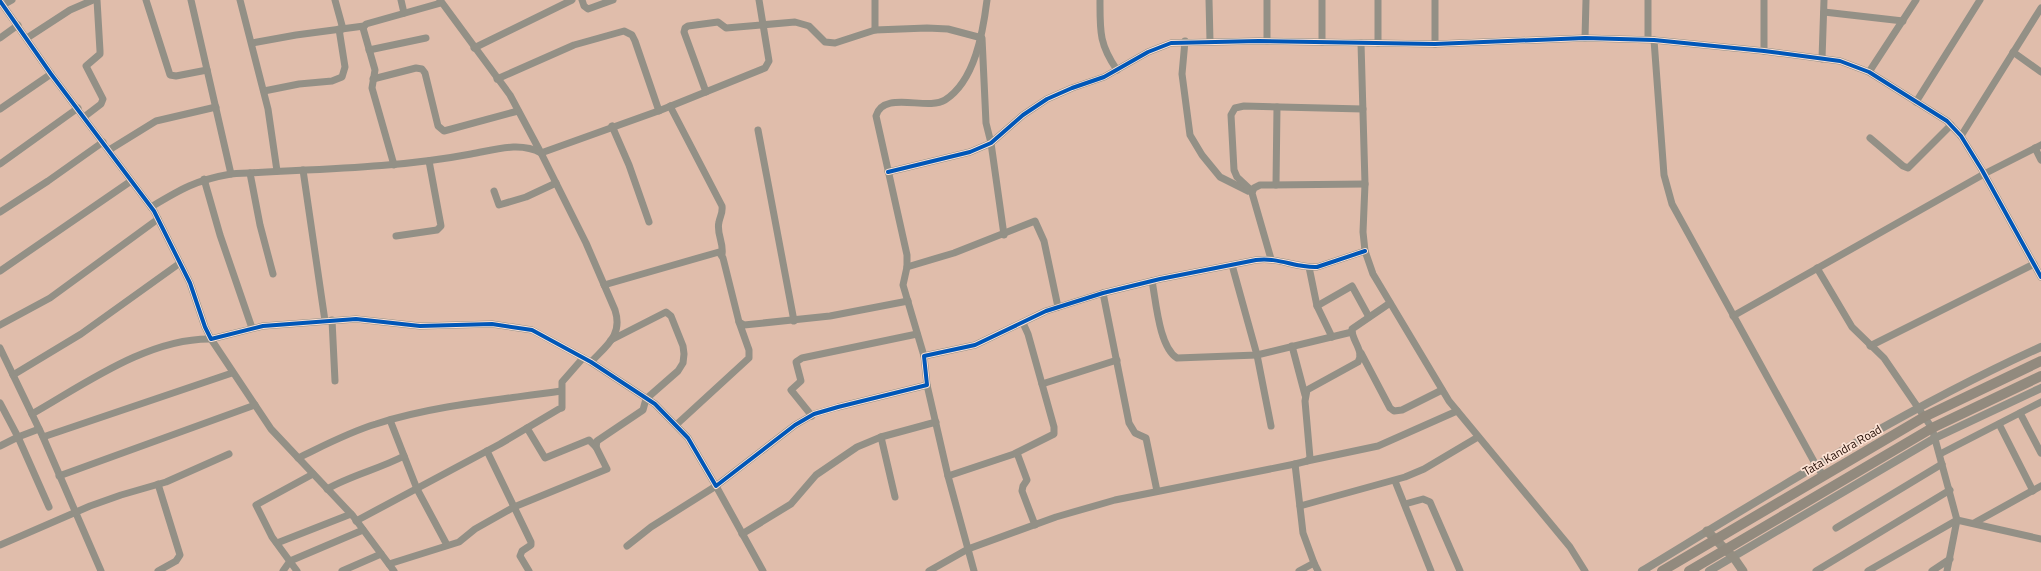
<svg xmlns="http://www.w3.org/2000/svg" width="2041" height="571" font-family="'Titillium Web',sans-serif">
<rect width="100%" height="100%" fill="#e0bdab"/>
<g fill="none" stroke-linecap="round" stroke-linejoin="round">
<g stroke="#939086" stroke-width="7">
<polyline points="146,0 170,75 176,76 207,70"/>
<polyline points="191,0 231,174"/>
<polyline points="240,0 268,109 277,171"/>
<polyline points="335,0 343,29"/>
<polyline points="401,0 404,13"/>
<path d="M440,0L510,95L541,153L586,243L615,310C623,335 607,345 591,362"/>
<polyline points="582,0 584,6 588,9 613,0"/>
<path d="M1100,0C1100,31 1099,44 1117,70"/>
<polyline points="1209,0 1210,41"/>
<polyline points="1267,0 1267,41"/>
<polyline points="1322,0 1322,42"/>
<polyline points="1378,0 1378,43"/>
<polyline points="1435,0 1435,44"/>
<polyline points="1648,0 1648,39"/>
<path d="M0,1L51,74L154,211L190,283L205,327L211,339L263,326L356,319L420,326L492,324L532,330L591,362L655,404L688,438L716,486L795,425L814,414L838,407L927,385L924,356L975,345L1046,311L1103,293L1160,279L1256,260C1279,257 1295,268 1317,267L1365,251"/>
<polyline points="3,5 12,0"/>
<polyline points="1824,12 1903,21"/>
<polyline points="875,30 875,0"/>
<polyline points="0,38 18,25"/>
<polyline points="27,38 70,10 93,0"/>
<polyline points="1585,38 1586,0"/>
<polyline points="1654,40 1664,175 1672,204 1817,467 1824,476"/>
<polyline points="1185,41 1182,74 1190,135 1202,155 1220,177 1248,191"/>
<polyline points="252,43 296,35 364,26"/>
<polyline points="1361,43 1365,184 1363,232 1365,251 1373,274 1449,401 1570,547 1585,571"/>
<polyline points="474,48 572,0"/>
<polyline points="369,50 426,38"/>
<polyline points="1764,51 1764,0"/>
<polyline points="2013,52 2041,72"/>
<polyline points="1822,59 1824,0"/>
<polyline points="1869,72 1916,0"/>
<polyline points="373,79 416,68 422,69 425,73 438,126 444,131 518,111"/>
<polyline points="497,79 574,45 624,31 632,35 635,41 659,111"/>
<polyline points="264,91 299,84 332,81 342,77 345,67 339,29"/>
<polyline points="706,92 684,32 685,28 688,26 718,22 726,28 795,22 809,26 825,42 835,43 875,30 927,28 948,29 982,38 986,123 991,143 1004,235"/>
<polyline points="1916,102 1980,0"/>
<path d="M670,106L722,206C723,213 720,216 719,222C716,233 724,243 722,254"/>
<polyline points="0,109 51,74"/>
<polyline points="84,117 101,104 103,99 86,66 100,54 100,51 97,0"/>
<polyline points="612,126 629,165 649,222"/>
<polyline points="758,130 794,321"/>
<polyline points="1961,136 2041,8"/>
<polyline points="1870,138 1903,166 1908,168 1951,125"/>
<polyline points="2035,148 2041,160"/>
<polyline points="109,150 156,121 216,107"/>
<polyline points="0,164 78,108"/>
<polyline points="394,165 372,88 375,70 363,28 366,24 441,3"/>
<polyline points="303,170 325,321"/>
<polyline points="888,172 970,152 991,143 1023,115 1047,99 1072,88 1104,77 1148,52 1171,43 1259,41 1435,44 1585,38 1654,40 1764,51 1840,61 1869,72 1947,121 1961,136 1982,170 2041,277"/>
<polyline points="250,173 260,225 273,274"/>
<polyline points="204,179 220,235 252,328"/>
<polyline points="1276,185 1277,107"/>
<polyline points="494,191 499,205 526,197 556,183"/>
<polyline points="1252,191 1237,177 1234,170 1231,115 1235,108 1244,106 1363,109"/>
<path d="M151,207C181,189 196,180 231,174C311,169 392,169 471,154C494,150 520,141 541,153L661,110L765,68L769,61L759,0"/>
<polyline points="0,212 48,181 103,142"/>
<polyline points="396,236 437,230 441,226 429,161"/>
<polyline points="1271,259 1252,193 1254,188 1260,185 1365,184"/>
<polyline points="1232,265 1257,355 1271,426"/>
<polyline points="907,267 954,253 1035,221 1044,241 1058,307"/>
<polyline points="1309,267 1317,306 1332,337"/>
<polyline points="1817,268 1852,327 1884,358 1932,428 1957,520 1947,571"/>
<polyline points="0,271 131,181"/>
<path d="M1152,281C1156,301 1159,347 1177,358L1257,355L1352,332"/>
<polyline points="604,285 719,252 723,258 739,322 744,325 830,316 908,301"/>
<polyline points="1103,293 1129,423 1135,433 1146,438 1157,491"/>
<polyline points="1317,306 1352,286 1369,317"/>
<polyline points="1733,316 1984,174 2041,145"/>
<polyline points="332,320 335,381"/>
<polyline points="0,325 50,298 158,219"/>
<polyline points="1292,346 1305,395"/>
<polyline points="1870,346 2034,264"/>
<polyline points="0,348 43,437 101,571"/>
<polyline points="1361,353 1390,408 1394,411 1402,410 1442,390"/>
<path d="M924,356L903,285L907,267V255L876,116C883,90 927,111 945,100C975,81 983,32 987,0"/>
<polyline points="13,375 81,334 180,263"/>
<polyline points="1042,384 1117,360"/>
<polyline points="927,385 948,476 974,571"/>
<polyline points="0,403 18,437 39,429"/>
<polyline points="2020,413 2041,453"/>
<path d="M32,414C85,384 148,338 211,339L271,429L353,516L394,571"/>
<polyline points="812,416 791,390 801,381 796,362 802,358 917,334"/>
<polyline points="390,420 417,489 447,545"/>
<polyline points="1999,424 2033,491"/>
<polyline points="676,425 749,358 749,350 739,322"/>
<polyline points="527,428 545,458 589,440 596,447"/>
<polyline points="43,437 232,373"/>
<polyline points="881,437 895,497"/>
<polyline points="0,446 18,437 49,507"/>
<polyline points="487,451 531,542 531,545 522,551 520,556 529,571"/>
<polyline points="1017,453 1027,480 1023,486 1022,491 1035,525"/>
<polyline points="1940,454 2041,402"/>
<path d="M298,458C323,446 349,432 376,424C435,405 500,400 561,391"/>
<polyline points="1307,461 1378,446 1457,411"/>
<path d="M1295,464L1307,461L1310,458L1305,401L1307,390L1358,362C1365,351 1351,340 1352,329L1390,303"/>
<polyline points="59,476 255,405"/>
<polyline points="948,476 1014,454 1054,434 1054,427 1028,334 1023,323"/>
<polyline points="1395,481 1431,571"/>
<path d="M327,489C352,475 379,469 404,456"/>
<polyline points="1405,504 1423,499 1430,502 1460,571"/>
<polyline points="1300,506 1405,477 1424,469 1478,437"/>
<polyline points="356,521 500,444 559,409 562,408 562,382 583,358"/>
<polyline points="1974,523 2041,486"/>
<polyline points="1836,528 1942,464"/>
<polyline points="742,534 791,504 816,475 857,447 881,437 936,422"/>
<polyline points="277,543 351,514"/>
<polyline points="0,545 90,506 121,495 166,482 229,454"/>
<polyline points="627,546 651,527 716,486 763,571"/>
<polyline points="389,564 459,542 475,529 514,507 607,469 596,447 597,441 643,410 646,399 678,371 683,363 684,354 683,346 671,316 666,312 611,340"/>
<polyline points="158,571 176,561 180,555 158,484"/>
<polyline points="283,571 290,561 363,530"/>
<polyline points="297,571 272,537 256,505 313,474"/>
<polyline points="342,571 381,554"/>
<polyline points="929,571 968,549 1056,517 1115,500 1295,464 1303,533 1314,563"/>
<polyline points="1299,571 1314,563 1318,571"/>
<polyline points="1816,571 1950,490"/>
<polyline points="1868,571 1957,520 2041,539"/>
<polyline points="1932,571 1950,559"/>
</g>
<g stroke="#939086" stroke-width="8">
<path d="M1642,571C1772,492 1902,410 2041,347"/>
<polyline points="1709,571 1935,438 2041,388"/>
</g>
<polyline stroke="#948e82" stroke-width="9" points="1707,531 1734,558 1743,571"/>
<g stroke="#928a7e" stroke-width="10">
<polyline points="1662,571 1924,417 2041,361"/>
<polyline points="1689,571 1932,428 2041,376"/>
</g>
<defs>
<g id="cycleway">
<path d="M0,1L51,74L154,211L190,283L205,327L211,339L263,326L356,319L420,326L492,324L532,330L591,362L655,404L688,438L716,486L795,425L814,414L838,407L927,385L924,356L975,345L1046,311L1103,293L1160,279L1256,260C1279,257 1295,268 1317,267L1365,251"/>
<polyline points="888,172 970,152 991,143 1023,115 1047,99 1072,88 1104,77 1148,52 1171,43 1259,41 1435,44 1585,38 1654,40 1764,51 1840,61 1869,72 1947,121 1961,136 1982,170 2041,277"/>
</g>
</defs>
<use href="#cycleway" stroke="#fce2d4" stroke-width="6"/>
<use href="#cycleway" stroke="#0057b8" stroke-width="4"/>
</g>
<g text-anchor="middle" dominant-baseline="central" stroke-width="3.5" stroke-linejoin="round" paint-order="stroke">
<g font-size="12" fill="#210b02" stroke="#fce2d4">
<text transform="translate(1842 450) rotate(-30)">Tata Kandra Road</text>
</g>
</g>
</svg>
